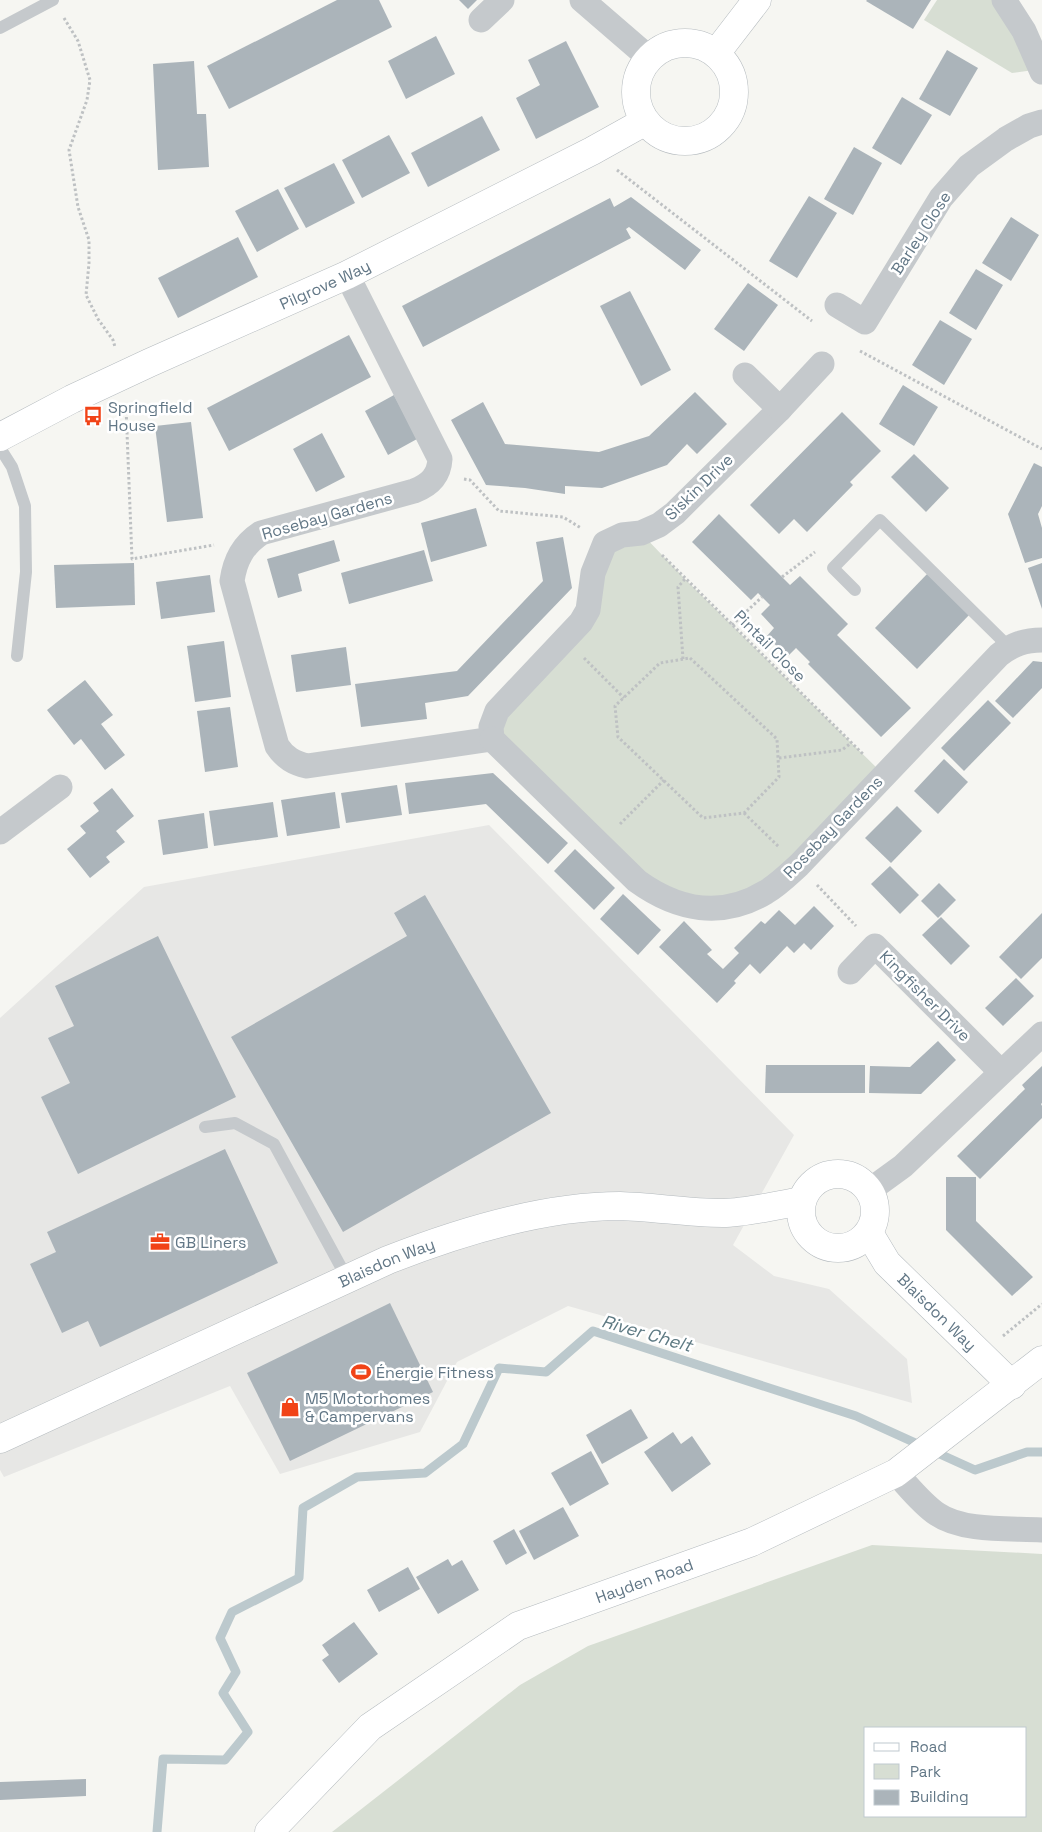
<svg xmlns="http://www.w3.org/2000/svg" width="1042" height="1832" font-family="'Space Grotesk',sans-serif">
<rect width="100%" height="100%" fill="#f6f6f2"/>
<polygon fill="#e7e7e5" points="489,825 794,1135 733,1245 774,1276 829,1289 907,1359 912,1403 568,1306 457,1362 420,1432 280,1474 230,1386 4,1477 0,1470 0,1018 144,887"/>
<g fill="#d7ded3" fill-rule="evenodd">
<polygon points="937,0 1004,0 1041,69 1012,73 924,20"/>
<polygon points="641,533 685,579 884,775 766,892 673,902 492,739 564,638 599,558"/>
<path d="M872,1545L1042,1554V1832H332L520,1685L588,1646ZM866,1728H1026V1816H866Z"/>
</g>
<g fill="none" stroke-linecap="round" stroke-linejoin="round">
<polyline stroke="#bcc9cd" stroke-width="9" points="157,1832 163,1759 225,1760 248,1732 223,1693 236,1672 220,1638 232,1612 299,1578 303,1508 357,1477 425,1473 463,1444 499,1368 546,1372 593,1331 856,1416 975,1470 1027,1452 1042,1452"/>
</g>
<g fill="#abb4ba">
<polygon points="337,0 379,0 392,27 229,109 207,66"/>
<polygon points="459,0 477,0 468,9"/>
<polygon points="867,0 931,0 913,29 866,1"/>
<polygon points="436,36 455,74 406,99 388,61"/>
<polygon points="566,41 599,107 536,139 516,98 540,85 528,60"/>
<polygon points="947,50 978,68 950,116 919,99"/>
<polygon points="194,61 197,114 206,114 209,167 158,170 153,64"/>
<polygon points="902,97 932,115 901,165 872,148"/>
<polygon points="482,116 500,150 428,187 411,153"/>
<polygon points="389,135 410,173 362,198 342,160"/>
<polygon points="854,147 882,163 853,215 824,199"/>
<polygon points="334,163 355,203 306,228 284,188"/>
<polygon points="278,189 299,229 257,252 235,211"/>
<polygon points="809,196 837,213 797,278 769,261"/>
<polygon points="631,197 701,250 685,270 629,227 626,229 631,238 423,347 402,306 610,198 614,207"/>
<polygon points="1011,217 1039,235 1011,281 982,263"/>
<polygon points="238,237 258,277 178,318 158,278"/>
<polygon points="976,269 1003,285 976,330 949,313"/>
<polygon points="748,283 778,305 744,351 714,329"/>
<polygon points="630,291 671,370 641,386 600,306"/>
<polygon points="940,320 972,339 944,385 912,365"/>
<polygon points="349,335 371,377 229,451 207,408"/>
<polygon points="903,385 938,407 914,446 879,424"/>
<polygon points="695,392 727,424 697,454 687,444 667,465 602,488 565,486 565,494 525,488 486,485 451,420 483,402 505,444 599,452 649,436"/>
<polygon points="394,395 417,439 388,455 365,411"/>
<polygon points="842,412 881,451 850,482 853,485 807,532 794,519 779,534 750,505"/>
<polygon points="191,422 203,518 167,522 155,426"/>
<polygon points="322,433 345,477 316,492 293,449"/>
<polygon points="914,454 949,488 926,512 891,477"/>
<polygon points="1034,463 1042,467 1042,506 1038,514 1042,528 1042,558 1025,563 1008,514"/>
<polygon points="476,508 487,546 431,562 421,523"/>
<polygon points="719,514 790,585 800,576 848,624 837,635 911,708 881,737 808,664 810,662 796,648 787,657 767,636 774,628 761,614 770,605 758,593 751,600 692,542"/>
<polygon points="563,537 572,588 468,696 425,703 427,719 361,727 355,684 457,671 543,581 536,542"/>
<polygon points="334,540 340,561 298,574 302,591 278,598 267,559"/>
<polygon points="424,550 433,581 349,604 341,573"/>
<polygon points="134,563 135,605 56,608 54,565"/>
<polygon points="1042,563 1042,609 1028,568"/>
<polygon points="929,572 971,613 917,669 875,628"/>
<polygon points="210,575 215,612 161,619 156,582"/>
<polygon points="224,641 231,697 195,702 187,646"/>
<polygon points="346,647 351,685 296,692 291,655"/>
<polygon points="1033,661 1042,662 1042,688 1013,718 995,701"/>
<polygon points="85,680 113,715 101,724 125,755 105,770 81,739 74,745 47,710"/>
<polygon points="988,700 1011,723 964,771 941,748"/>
<polygon points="230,707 238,767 205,772 197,711"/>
<polygon points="944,759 968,782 938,814 914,791"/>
<polygon points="493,773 568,843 548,864 486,804 409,814 405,783"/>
<polygon points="397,785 402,815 346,823 341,793"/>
<polygon points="112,788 134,816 116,831 125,842 106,857 110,862 90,878 67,849 86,833 80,826 99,811 93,803"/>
<polygon points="335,792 340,828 287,836 281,800"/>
<polygon points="273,802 278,837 214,846 209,811"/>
<polygon points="897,806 922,831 891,863 865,838"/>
<polygon points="204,813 208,848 163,855 158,820"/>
<polygon points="575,849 615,888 594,910 554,871"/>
<polygon points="890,866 919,895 900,914 871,884"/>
<polygon points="939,883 956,900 938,918 921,901"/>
<polygon points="623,894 661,930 638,955 600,919"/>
<polygon points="425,895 551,1113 343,1232 231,1037 407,936 394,913"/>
<polygon points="814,906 834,926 811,950 804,943 794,953 787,946 760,974 750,964 734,981 736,983 717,1003 659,947 684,921 712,950 707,954 723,969 739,953 734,948 761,921 765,924 779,910 795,925"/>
<polygon points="1042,913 1042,958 1021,979 999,957"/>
<polygon points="941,917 970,946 951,965 922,935"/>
<polygon points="158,936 236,1097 78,1174 41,1097 70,1083 48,1038 74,1026 55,986"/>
<polygon points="1016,978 1034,996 1003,1026 985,1008"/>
<polygon points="938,1041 956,1060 921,1094 869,1093 870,1066 910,1067"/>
<polygon points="766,1065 865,1065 865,1093 765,1093"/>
<polygon points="1042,1066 1042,1103 1041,1104 1042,1106 1042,1118 980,1179 957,1156 1025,1089 1022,1085"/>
<polygon points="225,1149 278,1263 100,1347 88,1321 62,1333 30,1264 56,1252 47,1232"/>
<polygon points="946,1177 976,1177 976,1221 1033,1277 1012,1296 946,1230"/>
<polygon points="390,1303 433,1392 290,1461 247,1373"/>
<polygon points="631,1409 648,1438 602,1464 586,1435"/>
<polygon points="673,1432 681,1444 692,1436 711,1464 672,1492 644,1452"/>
<polygon points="591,1451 609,1484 570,1506 551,1473"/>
<polygon points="563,1507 579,1536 534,1560 519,1531"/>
<polygon points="514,1529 527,1553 506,1565 493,1541"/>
<polygon points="448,1559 452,1566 462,1560 479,1590 438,1614 416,1577"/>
<polygon points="408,1567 420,1589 379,1612 367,1590"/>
<polygon points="354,1622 378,1654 339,1683 322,1660 329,1655 322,1645"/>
<polygon points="86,1779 86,1796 0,1800 0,1782"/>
</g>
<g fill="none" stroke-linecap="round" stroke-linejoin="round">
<defs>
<g id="secondary">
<circle cx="685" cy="92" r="49"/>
<polyline points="717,52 757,0"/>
<path id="s1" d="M0,437L72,399L149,363L347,275L592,151L644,122"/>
<circle cx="838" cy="1211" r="37"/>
<path id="s2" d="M869,1233L887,1263L1012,1385"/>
<path id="s3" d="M0,1439L388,1260C459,1232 543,1206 620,1206C654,1207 688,1213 723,1213C746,1213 778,1205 802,1201"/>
<path id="s4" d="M269,1832L370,1727L518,1626L752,1542L896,1473L1042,1360"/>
</g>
</defs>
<use href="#secondary" stroke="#b5bbbf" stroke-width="29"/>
<g stroke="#bec1c3" stroke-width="3" stroke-dasharray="2.5 2.5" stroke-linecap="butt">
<polyline points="64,18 78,41 90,80 87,100 69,150 78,207 89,240 89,263 86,295 98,319 113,340 115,347"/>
<polyline points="617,170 812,321"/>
<polyline points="860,351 1042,449"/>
<polyline points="126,407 132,559 214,545"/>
<polyline points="464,479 470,480 499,511 563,517 581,528"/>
<polyline points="662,555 864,755"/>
<polyline points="782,577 815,552"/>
<polyline points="732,625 762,597"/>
<polyline points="584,658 624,698"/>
<polygon points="690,658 777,739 779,777 744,813 703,818 618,737 615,706 660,663"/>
<polyline points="683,659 678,587 685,579"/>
<polyline points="779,758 842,750 851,743"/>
<polyline points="744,813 779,847"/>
<polyline points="620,824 664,780"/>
<polyline points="817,885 856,926"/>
<polyline points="1003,1336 1042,1304"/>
</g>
<g stroke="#c5c9cc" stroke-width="12">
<polyline points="0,28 53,0"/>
<polyline points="0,448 12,467 25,506 26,572 17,656"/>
<polyline points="855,590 833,568 880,520 1009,647"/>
<polyline points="205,1127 235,1123 274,1144 348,1280"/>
</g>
<g stroke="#c5c9cc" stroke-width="25">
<polyline points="582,0 648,57"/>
<polyline points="1004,0 1024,31 1042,72"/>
<polyline points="481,20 502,0"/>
<path d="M347,275L440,459C439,476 430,485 414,491L261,533C243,545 235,560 232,581L277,746C285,758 294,763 307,766L492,739L491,727L497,711L581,622L588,610L593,573L605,543L622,535L641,533L659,525L675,513L780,409"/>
<polyline points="837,305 865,322 941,198 969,166 1006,139 1029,126 1042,122"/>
<polyline points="745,375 780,409 822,364"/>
<path d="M492,739L637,881C677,910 722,919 766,892C778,885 788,875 799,865L999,655C1013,644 1025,640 1042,640"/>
<polyline points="0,832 60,787"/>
<polyline points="850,972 875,946 1001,1072"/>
<polyline points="870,1190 903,1166 1042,1034"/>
<path d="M896,1473C909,1487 921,1503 937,1514C963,1532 1011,1528 1042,1530"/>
</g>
<use href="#secondary" stroke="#fff" stroke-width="28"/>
</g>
<defs>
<symbol id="bus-bare" viewBox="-9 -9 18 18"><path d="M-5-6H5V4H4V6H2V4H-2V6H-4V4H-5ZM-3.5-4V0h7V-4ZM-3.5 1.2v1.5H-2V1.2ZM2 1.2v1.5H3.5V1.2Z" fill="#f14317" stroke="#fff" stroke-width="2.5" paint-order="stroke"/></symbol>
<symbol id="office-bare" viewBox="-9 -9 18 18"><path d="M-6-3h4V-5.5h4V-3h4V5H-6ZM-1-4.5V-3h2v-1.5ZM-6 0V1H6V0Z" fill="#f14317" stroke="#fff" stroke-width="2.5" paint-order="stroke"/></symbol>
<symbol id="stadium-bare" viewBox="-9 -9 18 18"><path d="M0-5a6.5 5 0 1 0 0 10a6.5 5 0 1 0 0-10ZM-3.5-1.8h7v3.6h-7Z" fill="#f14317" stroke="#fff" stroke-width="2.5" paint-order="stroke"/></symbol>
<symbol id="shop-bare" viewBox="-9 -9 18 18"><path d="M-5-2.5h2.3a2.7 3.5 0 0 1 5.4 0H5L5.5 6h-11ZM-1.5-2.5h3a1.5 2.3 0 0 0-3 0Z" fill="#f14317" stroke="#fff" stroke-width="2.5" paint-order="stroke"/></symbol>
</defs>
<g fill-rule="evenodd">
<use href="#bus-bare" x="79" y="402" width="28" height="28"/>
<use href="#office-bare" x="146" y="1228" width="28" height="28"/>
<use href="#stadium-bare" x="347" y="1358" width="28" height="28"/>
<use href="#shop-bare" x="276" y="1393" width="28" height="28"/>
</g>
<g text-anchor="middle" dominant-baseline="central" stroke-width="5" stroke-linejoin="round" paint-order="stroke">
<g font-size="16" fill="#627786" stroke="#fff">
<text transform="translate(921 233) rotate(-57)">Barley Close</text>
<text stroke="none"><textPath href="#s1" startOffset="359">Pilgrove Way</textPath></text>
<text transform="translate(699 487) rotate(-44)">Siskin Drive</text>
<text transform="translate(327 516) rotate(-16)">Rosebay Gardens</text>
<text transform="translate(770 646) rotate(45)">Pintail Close</text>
<text transform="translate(833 827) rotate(-46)">Rosebay Gardens</text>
<text transform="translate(925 996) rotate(45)">Kingfisher Drive</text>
<text stroke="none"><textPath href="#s3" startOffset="425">Blaisdon Way</textPath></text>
<text stroke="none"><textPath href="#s2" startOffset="105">Blaisdon Way</textPath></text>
<text stroke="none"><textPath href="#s4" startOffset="459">Hayden Road</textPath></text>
</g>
<g font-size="16" fill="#627786" stroke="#fff" text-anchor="start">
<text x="108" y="407">Springfield<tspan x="108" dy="18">House</tspan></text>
<text x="175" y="1242">GB Liners</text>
<text x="376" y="1372">Énergie Fitness</text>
<text x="305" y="1398">M5 Motorhomes<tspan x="305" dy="18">&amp; Campervans</tspan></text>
</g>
<g font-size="18" font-style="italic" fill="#5e7a83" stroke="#fff">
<text transform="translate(647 1333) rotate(16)">River Chelt</text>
</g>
</g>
<rect x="864" y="1727" width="162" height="90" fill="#ffffff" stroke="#c0c9cf"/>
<rect x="874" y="1743" width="25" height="8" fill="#ffffff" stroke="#c0c9cf"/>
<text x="910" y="1752" font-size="15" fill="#627786">Road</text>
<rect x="874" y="1764" width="25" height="15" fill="#d7ded3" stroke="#c0c9cf"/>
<text x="910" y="1777" font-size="15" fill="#627786">Park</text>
<rect x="874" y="1790" width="25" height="15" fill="#abb4ba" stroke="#c0c9cf"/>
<text x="910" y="1802" font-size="15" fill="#627786">Building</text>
</svg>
